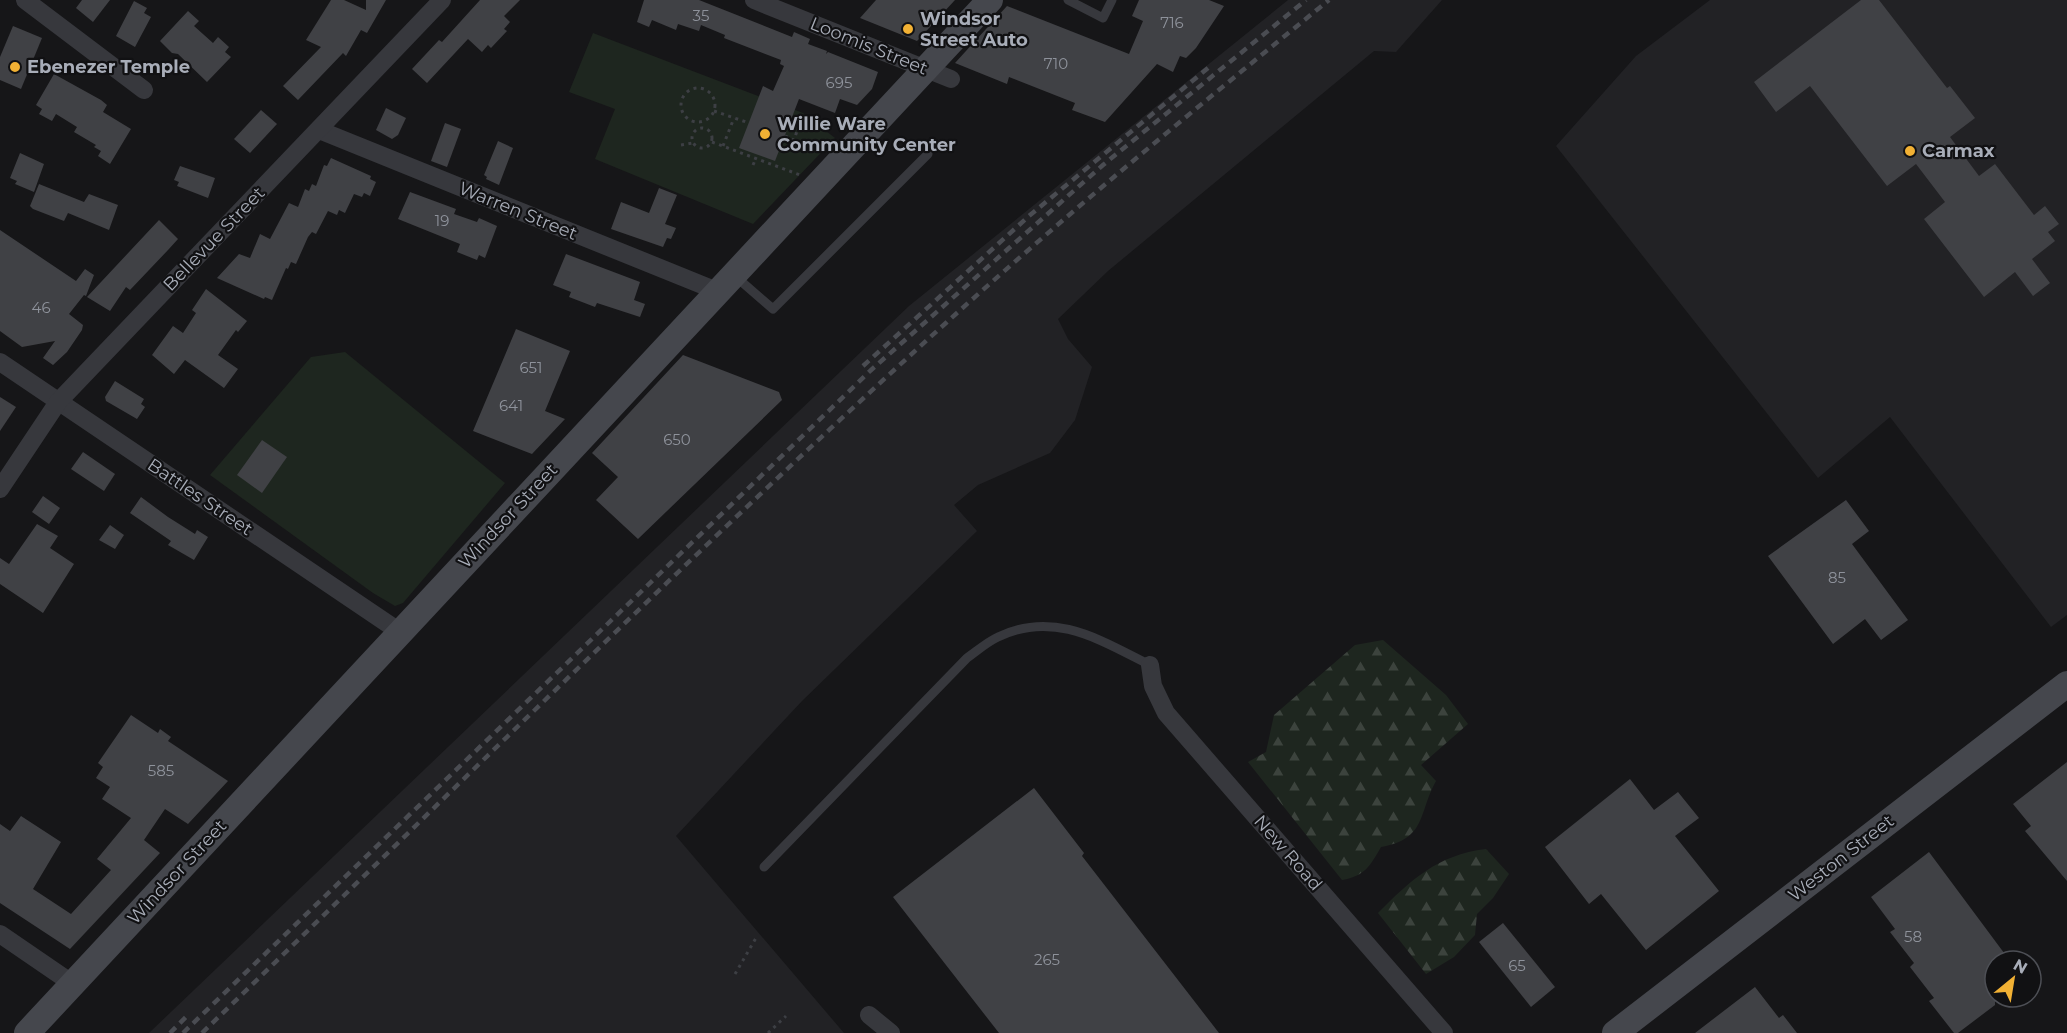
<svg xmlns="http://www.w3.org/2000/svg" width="2067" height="1033" font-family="Montserrat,sans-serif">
<defs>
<pattern id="forest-firs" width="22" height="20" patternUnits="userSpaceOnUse" patternTransform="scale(1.5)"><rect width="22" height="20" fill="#1e261f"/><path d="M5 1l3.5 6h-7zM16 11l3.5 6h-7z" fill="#3c433d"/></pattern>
</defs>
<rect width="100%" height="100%" fill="#161618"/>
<g fill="#222225">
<polygon points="1288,0 1442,0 1396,52 1374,51 1108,271 1058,319 1068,339 1092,367 1075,420 1050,453 978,485 954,505 977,531 802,701 676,836 844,1033 149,1033 909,306"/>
<polygon points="1710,0 2067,0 2067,615 2051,627 1890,417 1818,478 1556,146 1636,56"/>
</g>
<g fill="url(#forest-firs)">
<path d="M1383,640L1446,695L1468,724L1421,765L1436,781C1418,813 1427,839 1381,847C1370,866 1365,876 1342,880L1248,762L1266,752L1274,715L1355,645Z"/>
<path d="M1486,849L1509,874L1493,898L1477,914L1475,935L1454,957L1426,974L1378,913C1411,880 1437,855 1486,849Z"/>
</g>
<g fill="#1e261f">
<polygon points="593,33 803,113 835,138 753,224 595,159 615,109 569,92"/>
<polygon points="345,352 505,483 403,603 395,606 373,593 210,475 311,357"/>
</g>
<g fill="#404145">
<polygon points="82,0 110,0 93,22 76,8"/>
<polygon points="331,0 344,0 366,10 366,0 386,0 367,33 361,30 346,56 343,53 298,100 283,86 321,47 306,40"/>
<polygon points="480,0 520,0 504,16 510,22 504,29 507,31 491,48 488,45 482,52 468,39 427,83 412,69 439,40 442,42"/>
<polygon points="644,0 699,0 792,37 794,32 810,39 808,44 827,51 826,54 828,52 878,72 872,89 857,105 840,99 835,113 799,99 775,161 739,148 763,86 773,91 784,66 780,64 781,60 724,38 725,35 701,25 699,31 678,24 676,30 652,20 649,27 637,22"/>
<polygon points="876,0 955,0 917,41 860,18"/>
<polygon points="1139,0 1209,0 1224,6 1196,48 1186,58 1180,56 1173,72 1157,64 1105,122 1072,110 1075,103 1009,77 1007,84 955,63 1007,6 1129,54 1143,21 1132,16"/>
<polygon points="1861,0 1879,0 1947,88 1950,86 1975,118 1950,137 1979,176 1995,164 2034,215 2045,206 2059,224 2048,232 2055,241 2032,259 2050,283 2033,296 2015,272 1984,297 1924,219 1945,202 1916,164 1887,186 1810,86 1776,112 1754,82"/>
<polygon points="134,1 147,8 144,13 151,17 135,47 116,36"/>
<polygon points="188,11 199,21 194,26 213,43 218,37 229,47 225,52 231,57 207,82 178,54 172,53 160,41"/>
<polygon points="13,26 42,38 21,89 0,80 0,57"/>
<polygon points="54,74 101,100 107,105 103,112 131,129 110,164 98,156 101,151 94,147 96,145 74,132 77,127 56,114 52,121 39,114 42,109 36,105"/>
<polygon points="386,108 406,118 398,135 392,139 376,130"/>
<polygon points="261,110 277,124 250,153 234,139"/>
<polygon points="445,123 461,129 447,167 431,161"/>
<polygon points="498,141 513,148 499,185 486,179 487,177 484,175"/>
<polygon points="20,153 44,164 34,192 15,184 17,181 10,178"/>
<polygon points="331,158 371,176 370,179 376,182 370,196 364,193 362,197 354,194 345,213 339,210 337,215 328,211 316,234 312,232 308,237 296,264 291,262 288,269 286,268 272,300 265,297 264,299 217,278 239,254 250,258 260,234 270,239 289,203 298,207 305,189 309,191 312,184 316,186 324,165 327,166"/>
<polygon points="180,166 215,178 208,198 177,186 179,182 174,180"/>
<polygon points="39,184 84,202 89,194 118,205 109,230 68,213 64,221 33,209 30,206"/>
<polygon points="659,188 677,195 665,224 676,228 671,239 667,238 663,247 611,229 621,202 649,213"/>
<polygon points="410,192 456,209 454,214 477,222 479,218 497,226 485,258 479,255 477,260 457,252 460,244 398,219"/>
<polygon points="159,220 178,239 168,250 130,290 126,287 110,311 87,297"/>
<polygon points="0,230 76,281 85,269 94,275 86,296 84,295 69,314 83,325 82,330 67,352 53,365 43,358 55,341 22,347 0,331"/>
<polygon points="566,254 640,282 634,300 645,304 640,317 597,303 595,307 569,297 571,292 553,285"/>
<polygon points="206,289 247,321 238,332 236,330 218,355 238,369 224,388 185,360 174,374 152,355 173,326 183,333 196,313 192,310"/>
<polygon points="516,329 570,351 545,411 565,419 532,454 473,431"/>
<polygon points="683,355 779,392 782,400 638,539 596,500 618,477 592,453"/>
<polygon points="115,381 144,399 141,404 145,407 137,419 106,401 105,397"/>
<polygon points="0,397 16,407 0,431"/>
<polygon points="262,440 287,457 262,493 237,475"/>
<polygon points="83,452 115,474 104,491 71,469"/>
<polygon points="43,496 60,508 49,524 32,512"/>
<polygon points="141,497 168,517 195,534 197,530 208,537 194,560 168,545 171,541 130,513"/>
<polygon points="1846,500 1869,531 1852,544 1908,620 1881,640 1865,619 1833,644 1768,556"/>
<polygon points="37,524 58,536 50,548 74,564 43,613 0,584 0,558 9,564"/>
<polygon points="110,525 124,535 115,549 99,540"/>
<polygon points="131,715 158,733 160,729 171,737 168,741 228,781 188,824 165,809 144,840 160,853 70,949 0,903 0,824 10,831 21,816 61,842 33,889 71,914 111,870 97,859 131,818 102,799 110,787 96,778 103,767 98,763"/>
<polygon points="2067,762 2067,881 2025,831 2031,826 2013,804"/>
<polygon points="1630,779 1654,810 1678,792 1699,818 1675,836 1719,891 1646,950 1601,894 1589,904 1545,847"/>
<polygon points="1034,788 1084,853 1082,856 1219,1033 999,1033 893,897"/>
<polygon points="1929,852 2010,961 1995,961 1995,1005 1958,1033 1954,1033 1929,1001 1934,998 1910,967 1914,963 1890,932 1895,929 1871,897"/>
<polygon points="1503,923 1555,987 1531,1007 1479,942"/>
<polygon points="1755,987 1779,1018 1783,1015 1797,1033 1695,1033"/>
</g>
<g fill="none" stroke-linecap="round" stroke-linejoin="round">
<g stroke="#3d3f44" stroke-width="3" stroke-dasharray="3 4.5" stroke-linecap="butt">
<circle cx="698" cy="105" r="17"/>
<polyline points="714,111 749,123"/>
<circle cx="702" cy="138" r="10"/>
<polyline points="785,136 794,140 800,122"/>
<polyline points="712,142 800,175"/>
<polyline points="681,145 693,143"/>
<polyline points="723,146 734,118"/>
<polyline points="753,165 756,158"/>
<polyline points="735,974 756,938"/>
<polyline points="768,1033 786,1016"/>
</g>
<g stroke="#37383d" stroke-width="9">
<polyline points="1068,0 1103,18 1112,0"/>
<polyline points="735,276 773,309 928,154"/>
<path d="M764,867L967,658C977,651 987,642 998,637C1054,610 1100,640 1150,665"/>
</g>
<g stroke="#37383d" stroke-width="18">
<polyline points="25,0 144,90"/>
<polyline points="754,0 951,79"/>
<polyline points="319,130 717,291"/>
<polyline points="0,362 400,632"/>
<polyline points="0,489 58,402 442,0"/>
<polyline points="1150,665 1153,686 1166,713 1444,1033"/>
<polyline points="0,934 73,984"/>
<polyline points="869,1015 891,1033"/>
</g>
<g stroke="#45474d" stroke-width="26">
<polyline points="27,1033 990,0"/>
<polyline points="1615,1033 2067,684"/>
</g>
<g stroke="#4a4c52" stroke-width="4.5" stroke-dasharray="8 6" stroke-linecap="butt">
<polyline points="863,366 1029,216 1208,68"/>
<polyline points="170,1033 186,1017"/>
<polyline points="183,1033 870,371 1103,165 1306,0"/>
<path d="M202,1033C449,795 692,552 947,322C1071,210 1200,105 1329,0"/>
</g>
</g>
<g fill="#f2b134" stroke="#111113" stroke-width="2">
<circle cx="908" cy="29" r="6"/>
<circle cx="15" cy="67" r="6"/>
<circle cx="765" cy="134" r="6"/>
<circle cx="1910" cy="151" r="6"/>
</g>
<g text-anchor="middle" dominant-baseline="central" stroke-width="4.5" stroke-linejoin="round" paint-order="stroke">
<g font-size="15" fill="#8e929b">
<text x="701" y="15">35</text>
<text x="1172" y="22">716</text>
<text x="1056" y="63">710</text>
<text x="839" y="82">695</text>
<text x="442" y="220">19</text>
<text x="41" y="307">46</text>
<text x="531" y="367">651</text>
<text x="511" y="405">641</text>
<text x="677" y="439">650</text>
<text x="1837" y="577">85</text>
<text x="161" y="770">585</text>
<text x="1913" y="936">58</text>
<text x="1047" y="959">265</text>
<text x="1517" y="965">65</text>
</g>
<g font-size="18" font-weight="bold" fill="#a8adb8" stroke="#111113" text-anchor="start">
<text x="920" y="19">Windsor<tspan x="920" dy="21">Street Auto</tspan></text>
<text x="27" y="67">Ebenezer Temple</text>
<text x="777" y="124">Willie Ware<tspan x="777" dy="21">Community Center</tspan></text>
<text x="1922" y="151">Carmax</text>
</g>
<g font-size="18" fill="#a8adb8" stroke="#111113">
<text transform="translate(869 46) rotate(22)">Loomis Street</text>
<text transform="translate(518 211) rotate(22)">Warren Street</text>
<text transform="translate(214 239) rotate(-46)">Bellevue Street</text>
<text transform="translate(200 497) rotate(34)">Battles Street</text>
<text transform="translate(508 516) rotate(-47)">Windsor Street</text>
<text transform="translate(1288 853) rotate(49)">New Road</text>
<text transform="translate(1841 858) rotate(-38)">Weston Street</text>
<text transform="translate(177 872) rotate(-47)">Windsor Street</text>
</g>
</g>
<g transform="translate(2013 979) rotate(30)"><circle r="28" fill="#111113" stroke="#4d4f55" stroke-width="1.5"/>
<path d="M0-4.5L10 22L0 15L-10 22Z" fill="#f2b134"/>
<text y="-9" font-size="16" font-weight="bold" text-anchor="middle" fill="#a8adb8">N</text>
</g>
</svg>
